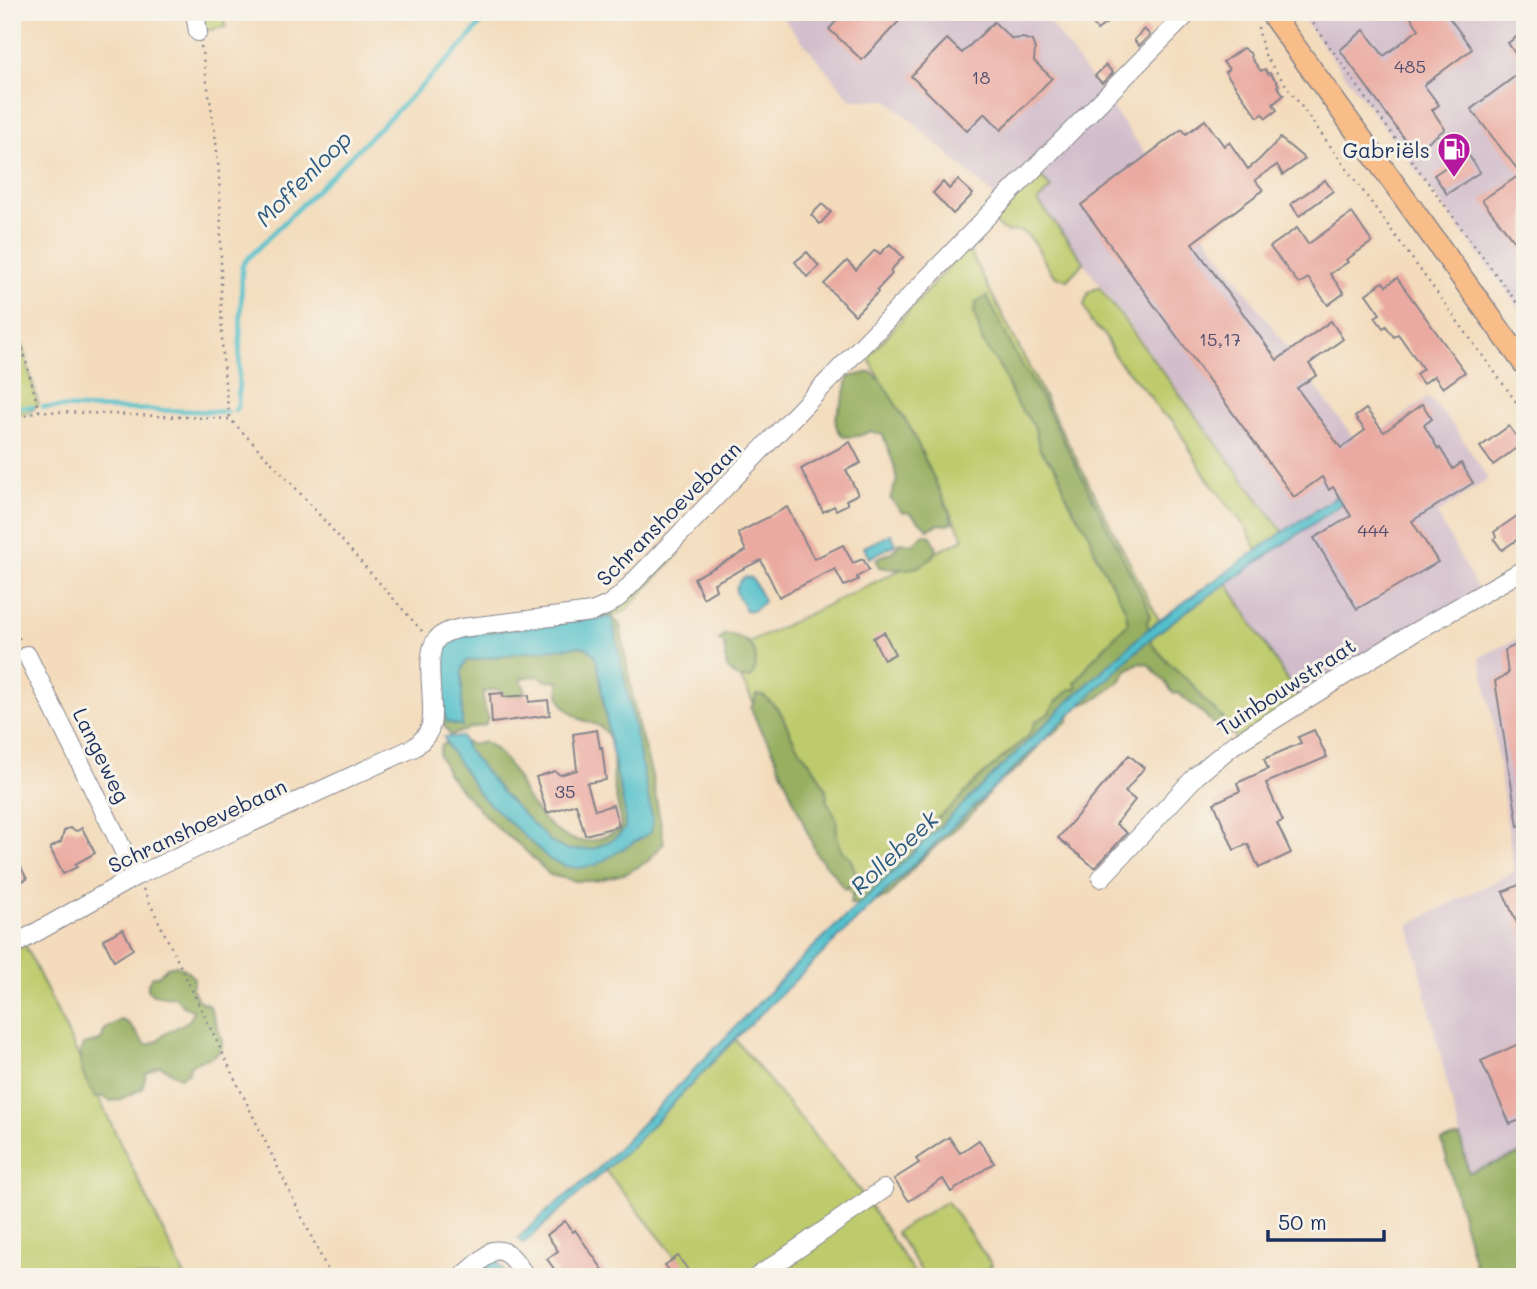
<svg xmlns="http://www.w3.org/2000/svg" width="1537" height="1289" font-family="Mali,sans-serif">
<rect width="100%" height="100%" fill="#f7f3e8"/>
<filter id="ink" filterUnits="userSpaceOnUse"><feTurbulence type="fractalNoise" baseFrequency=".0143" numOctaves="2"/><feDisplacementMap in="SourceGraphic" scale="14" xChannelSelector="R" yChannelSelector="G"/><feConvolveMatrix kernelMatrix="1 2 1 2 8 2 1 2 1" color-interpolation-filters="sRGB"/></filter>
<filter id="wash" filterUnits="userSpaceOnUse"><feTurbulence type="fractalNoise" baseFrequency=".00686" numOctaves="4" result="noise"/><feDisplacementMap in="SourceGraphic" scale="28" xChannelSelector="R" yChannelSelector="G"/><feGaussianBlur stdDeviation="1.57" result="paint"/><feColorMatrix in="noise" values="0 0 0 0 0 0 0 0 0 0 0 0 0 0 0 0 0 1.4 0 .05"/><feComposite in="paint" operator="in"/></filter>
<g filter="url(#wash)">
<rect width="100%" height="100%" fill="#f3dbbb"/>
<g fill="#d1bdcb">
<polygon points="778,12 1042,12 1360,447 1428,397 1454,426 1488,479 1437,514 1480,594 1301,702 1227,583 1289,540 1023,181 1001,202 888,100 851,100"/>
<polygon points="1298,12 1525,12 1525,316"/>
<polygon points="1525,635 1525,1152 1469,1173 1409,924 1514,872 1493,721 1480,657"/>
</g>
<g fill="#becb6c" stroke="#6c7d65" stroke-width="2">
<polygon points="223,15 226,27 203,31 201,20"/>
<path d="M1039,174L1051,188L1038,201L1084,262L1067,280C1062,278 1055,276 1052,273C1042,262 1040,245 1027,235C1014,224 1008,242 994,221Z"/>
<polygon points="967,246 1159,620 1141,635 857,905 728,653 964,539 868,357"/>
<polygon points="1099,287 1283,532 1257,550 1246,528 1207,478 1173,421 1159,411 1149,395 1116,358 1104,334 1091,323 1084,304 1089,292"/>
<polygon points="12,308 38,403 33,410 12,418"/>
<polygon points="677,547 679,553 624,612 609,617 607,613"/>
<polygon points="1227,583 1301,702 1240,742 1146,642 1181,615"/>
<polygon points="25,945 185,1277 12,1277 12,953"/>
<polygon points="735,1039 860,1191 917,1277 692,1277 605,1170 634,1144"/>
<polygon points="947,1201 992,1265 974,1277 925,1277 896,1232"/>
</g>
<g fill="#96af60" stroke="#586f5f" stroke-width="2">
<path d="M987,296L1014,351L1044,402L1148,607L1150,616L1147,622L1152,644L1167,661L1194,686L1204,700L1224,719L1235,733L1225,734L1219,731L1205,715L1179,694L1172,692C1166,681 1157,674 1148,664L1139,663L1128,669L1120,681L1098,698L1072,709L1068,722L1042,742L1022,765L994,787L972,814L922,859L901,881L888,897L868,904H850C851,900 852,896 854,893C859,887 868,885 873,879C888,861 878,850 909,845L915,837L927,826L954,805L977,780L1028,736L1036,721L1048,714L1056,702L1070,689H1077L1075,683L1092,660L1128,623L1125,608L1096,555L1088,532L1074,511L1065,493L1058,471L1040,450L1034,426L1016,403L1001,369L983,343L974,312L976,303Z"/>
<path d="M871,372L881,381L911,429L950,513L952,522L948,525L939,524L928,529L910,513L902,512L890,498L897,481L894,465L883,435L871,431L858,436L844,437C833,426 834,420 840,406C845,397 847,387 848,377Z"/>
<path d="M924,534L931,536L937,548C926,573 902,571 879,567L876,559C886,553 895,554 900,542L913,544Z"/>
<path d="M609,613L620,625L632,695L638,725L652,776L664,843L648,861L627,873L595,881H576L550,875L522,847L497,828L461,790L448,774L439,755L441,746L455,737L473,745L484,742C498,749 509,764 517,778C520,784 522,791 526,797C539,817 563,845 590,841C600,840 610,834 620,830C622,814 616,802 614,786C612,771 616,751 609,737C601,723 594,725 582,720C581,720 574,715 573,714C560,704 558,698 559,681H547L538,676L521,678L525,690L517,705L513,706L506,697L497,689L483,692V702L488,717L485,725L470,728L461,732L450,735L443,723L437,704V652L445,642L483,628Z"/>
<path d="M725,634C742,636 756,643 756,662C755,669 755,673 751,678H737L727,668L724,643L719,640Z"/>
<polygon points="757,695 764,696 780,711 795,743 816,771 826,789 827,801 836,818 837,835 841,850 849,856 859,880 844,889 834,874 817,855 769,742 761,732 751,708"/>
<path d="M176,965L186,970L194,978L192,988L198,1000L209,1005C213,1012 214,1019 217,1026C221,1037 227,1046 215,1055C210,1059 205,1058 200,1061C196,1062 194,1064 190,1065L189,1072L181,1077C172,1074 168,1069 159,1066L146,1074L142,1089L118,1100L110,1101L102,1096L95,1098C86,1080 74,1065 83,1045L100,1041L103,1036L104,1030L121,1020C135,1023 136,1039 148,1045L157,1041L163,1035L190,1020L193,1010L183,1006L175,997L153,995L148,990V983L153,976H158L167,967Z"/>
<polygon points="1460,1137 1469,1173 1525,1152 1525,1277 1478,1277 1442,1141"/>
</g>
<g fill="#53c0cb" stroke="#377894" stroke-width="2">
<polygon points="1339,495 1343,503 1181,615 1146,642 919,859 735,1039 634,1144 523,1244 518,1238 552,1207 594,1173 805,955 916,850 1064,706 1141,635 1168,614 1208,585 1283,532"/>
<polygon points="891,534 896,544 869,558 864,547"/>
<path d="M744,577L752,578L763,599L764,602L752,611L745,610C741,594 727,595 744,577Z"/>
<path d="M609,617L613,622L653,822L651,832L596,865L578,868L565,866L550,860L480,795L449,748L444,737H462L467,749L504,795L551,842L562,848L571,850L593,849L612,840L621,833L625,828V812L609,737L598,665L595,656L589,649L583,646L525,652L467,661L464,665L462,671V726L447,722C441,702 431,662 444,645C448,641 454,639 459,636Z"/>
<polygon points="496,1259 505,1272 502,1274 495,1268 487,1277 473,1277"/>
</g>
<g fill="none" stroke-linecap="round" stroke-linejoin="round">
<g stroke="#53c0cb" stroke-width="4.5">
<polyline points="43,407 228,412"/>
<polyline points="235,410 238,406 242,273 242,266 246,260 463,45 490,12"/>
<polyline points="12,411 23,407 33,407"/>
</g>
</g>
<g id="blocks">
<g fill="#eaaaa1">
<polygon points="845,12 896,12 902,18 862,60 829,29"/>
<polygon points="1084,12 1122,12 1097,30"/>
<polygon points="1407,12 1445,12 1472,49 1424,85 1439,105 1432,110 1445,129 1414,152 1340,50 1364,30 1384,56 1419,29"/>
<polygon points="994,22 1012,39 1023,38 1032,41 1035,49 1034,61 1052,78 1001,130 985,113 967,131 911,76 947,39 962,53"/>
<polygon points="1144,29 1150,35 1139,46 1134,40"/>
<polygon points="1525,31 1525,68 1508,43"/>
<polygon points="1243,48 1250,53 1252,59 1261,71 1265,69 1268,74 1270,73 1279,85 1277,86 1284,95 1273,104 1277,110 1266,118 1263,114 1258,117 1225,72 1229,69 1223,62"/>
<polygon points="1106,65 1113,73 1102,83 1095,76"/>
<polygon points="1525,69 1525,255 1482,200 1521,174 1471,109"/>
<polygon points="1205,120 1224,146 1229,142 1248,169 1259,160 1280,138 1305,159 1283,175 1277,165 1255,180 1263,190 1192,243 1277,360 1331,321 1343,339 1309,364 1317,375 1297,388 1341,448 1365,430 1355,417 1366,409 1384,432 1422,404 1432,419 1424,425 1438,449 1440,448 1453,469 1461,463 1473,483 1412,521 1438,562 1357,609 1314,538 1351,516 1333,487 1329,490 1322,477 1294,497 1081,205 1182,129 1186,134"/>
<polygon points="1467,153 1480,172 1447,194 1434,175"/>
<polygon points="958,180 973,194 953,214 933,193 943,182 949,189"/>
<polygon points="1325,180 1333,191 1299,216 1291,204"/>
<polygon points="822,204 831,212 820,224 811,215"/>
<polygon points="1352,213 1372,242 1346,260 1348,262 1330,274 1344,293 1328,305 1308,278 1299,284 1270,247 1297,228 1308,244"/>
<polygon points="890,244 903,257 890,271 892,274 877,290 878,292 855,315 824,284 847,261 856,270 875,250 880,254"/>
<polygon points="807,252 819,266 807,277 795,262"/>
<polygon points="1397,278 1465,372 1443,388 1434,376 1423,384 1416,374 1423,369 1398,334 1394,337 1386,326 1383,328 1375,317 1380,314 1366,294 1383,282 1386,286"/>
<polygon points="1509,426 1522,444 1493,465 1480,447"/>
<polygon points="850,442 861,463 846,470 858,494 846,500 848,504 836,510 834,506 823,512 801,469"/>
<polygon points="787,507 814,559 843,545 853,563 863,559 869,570 857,577 858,580 844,586 835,569 779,597 761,560 714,583 716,590 703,598 694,578 746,551 738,533"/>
<polygon points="1517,516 1525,520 1525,534 1502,550 1494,539 1496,537 1494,532"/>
<polygon points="884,632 895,654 884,660 873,638"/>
<polygon points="1525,641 1525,825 1518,826 1495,681 1508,674 1505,650"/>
<polygon points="503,693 503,697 529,695 529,702 548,700 550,715 492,723 490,694"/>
<polygon points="597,730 600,748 602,747 606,780 587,783 595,810 613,805 619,826 585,835 576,804 547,813 536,777 555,771 560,775 577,770 573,734"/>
<polygon points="1314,730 1327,757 1266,783 1283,821 1277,823 1291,853 1259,868 1248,844 1234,850 1214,803 1240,791 1237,783 1268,769 1264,759 1301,743 1298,737"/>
<polygon points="1129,755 1144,768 1125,792 1135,800 1116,824 1127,833 1095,868 1058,838"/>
<polygon points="69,828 77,831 82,828 95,853 75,864 77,867 63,874 50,848 61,842 64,831"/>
<polygon points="12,850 27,879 12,886"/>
<polygon points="1525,882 1525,941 1503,892"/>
<polygon points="123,929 133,949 114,961 103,939"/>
<polygon points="1525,1041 1525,1118 1510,1124 1481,1061"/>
<polygon points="949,1137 960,1153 979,1140 994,1163 951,1192 943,1179 909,1201 894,1179 919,1163 916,1159"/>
<polygon points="565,1221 573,1232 575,1230 608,1277 560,1277 547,1259 558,1251 547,1235"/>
<polygon points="678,1256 693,1277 673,1277 665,1265"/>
</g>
</g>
</g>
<g filter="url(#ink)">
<use href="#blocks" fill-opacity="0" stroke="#87858c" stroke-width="2"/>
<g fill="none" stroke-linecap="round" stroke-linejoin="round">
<defs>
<g id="minor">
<polyline points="195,12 198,32"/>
<polyline points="27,655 136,876"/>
<polyline points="1101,878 1196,776 1232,746 1399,641 1525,569"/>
<path d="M12,946L136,876L415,747C422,741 429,734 431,725C436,705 423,654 437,639C443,632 453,630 461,628L592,612L608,605L619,597L1001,202L1189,12"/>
<path d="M462,1277L492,1251C509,1247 517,1264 526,1277"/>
<polyline points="757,1277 884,1189"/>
</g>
<polyline id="major" points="1270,12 1525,365"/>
</defs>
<use href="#minor" stroke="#87858c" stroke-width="20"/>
<use href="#major" stroke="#87858c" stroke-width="24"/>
<g stroke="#87858c" stroke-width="2.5" stroke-dasharray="2 5" stroke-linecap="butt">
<polyline points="1305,12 1381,119 1525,314"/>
<polyline points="1258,27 1263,50 1267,59 1525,414"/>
<path d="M201,46C208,90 217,134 219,178C224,258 216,340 230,419"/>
<polyline points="12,308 39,411"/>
<polyline points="12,421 39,411 230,419 292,484 422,631"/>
<polyline points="12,625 21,642"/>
<polyline points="143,889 331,1277"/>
</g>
<use href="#minor" stroke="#fff" stroke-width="18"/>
<use href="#major" stroke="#f8bd88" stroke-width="21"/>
</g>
</g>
<defs>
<symbol id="fuel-pin" viewBox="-11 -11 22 30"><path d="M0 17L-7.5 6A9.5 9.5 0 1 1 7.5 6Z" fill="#b5179e" stroke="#f7f3e8"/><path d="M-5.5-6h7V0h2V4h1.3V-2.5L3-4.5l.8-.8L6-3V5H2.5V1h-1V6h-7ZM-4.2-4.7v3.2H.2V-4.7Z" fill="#fff"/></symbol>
</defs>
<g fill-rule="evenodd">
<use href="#fuel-pin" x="1435" y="130" width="38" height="52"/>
</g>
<g text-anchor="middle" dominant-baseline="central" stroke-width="6" stroke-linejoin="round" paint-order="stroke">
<g font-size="18" fill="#4f4e6f">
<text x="1410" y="66">485</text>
<text x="981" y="77">18</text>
<text x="1220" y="339">15,17</text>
<text x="1373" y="530">444</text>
<text x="565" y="791">35</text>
</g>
<g font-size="21" fill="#1b2f5e" stroke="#f7f3e8" text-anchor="end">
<text x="1430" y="149">Gabriëls</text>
</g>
<g font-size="21" fill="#1b2f5e" stroke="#f7f3e8">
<text transform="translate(668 513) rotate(-45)">Schranshoevebaan</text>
<text transform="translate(1286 686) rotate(-33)">Tuinbouwstraat</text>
<text transform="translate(102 755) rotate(64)">Langeweg</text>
<text transform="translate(197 825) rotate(-25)">Schranshoevebaan</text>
</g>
<g font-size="23" font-style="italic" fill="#2c5a7f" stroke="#f7f3e8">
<text transform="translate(303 178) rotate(-45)">Moffenloop</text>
<text transform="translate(894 852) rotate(-43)">Rollebeek</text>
</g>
</g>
<rect width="1537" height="1289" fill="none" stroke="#f7f3e8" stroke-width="42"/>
<path d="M1268 1230v10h116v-10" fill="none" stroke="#1b2f5e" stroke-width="3.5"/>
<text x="1278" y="1230" font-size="21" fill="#1b2f5e" stroke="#f7f3e8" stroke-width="5" paint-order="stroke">50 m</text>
</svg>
